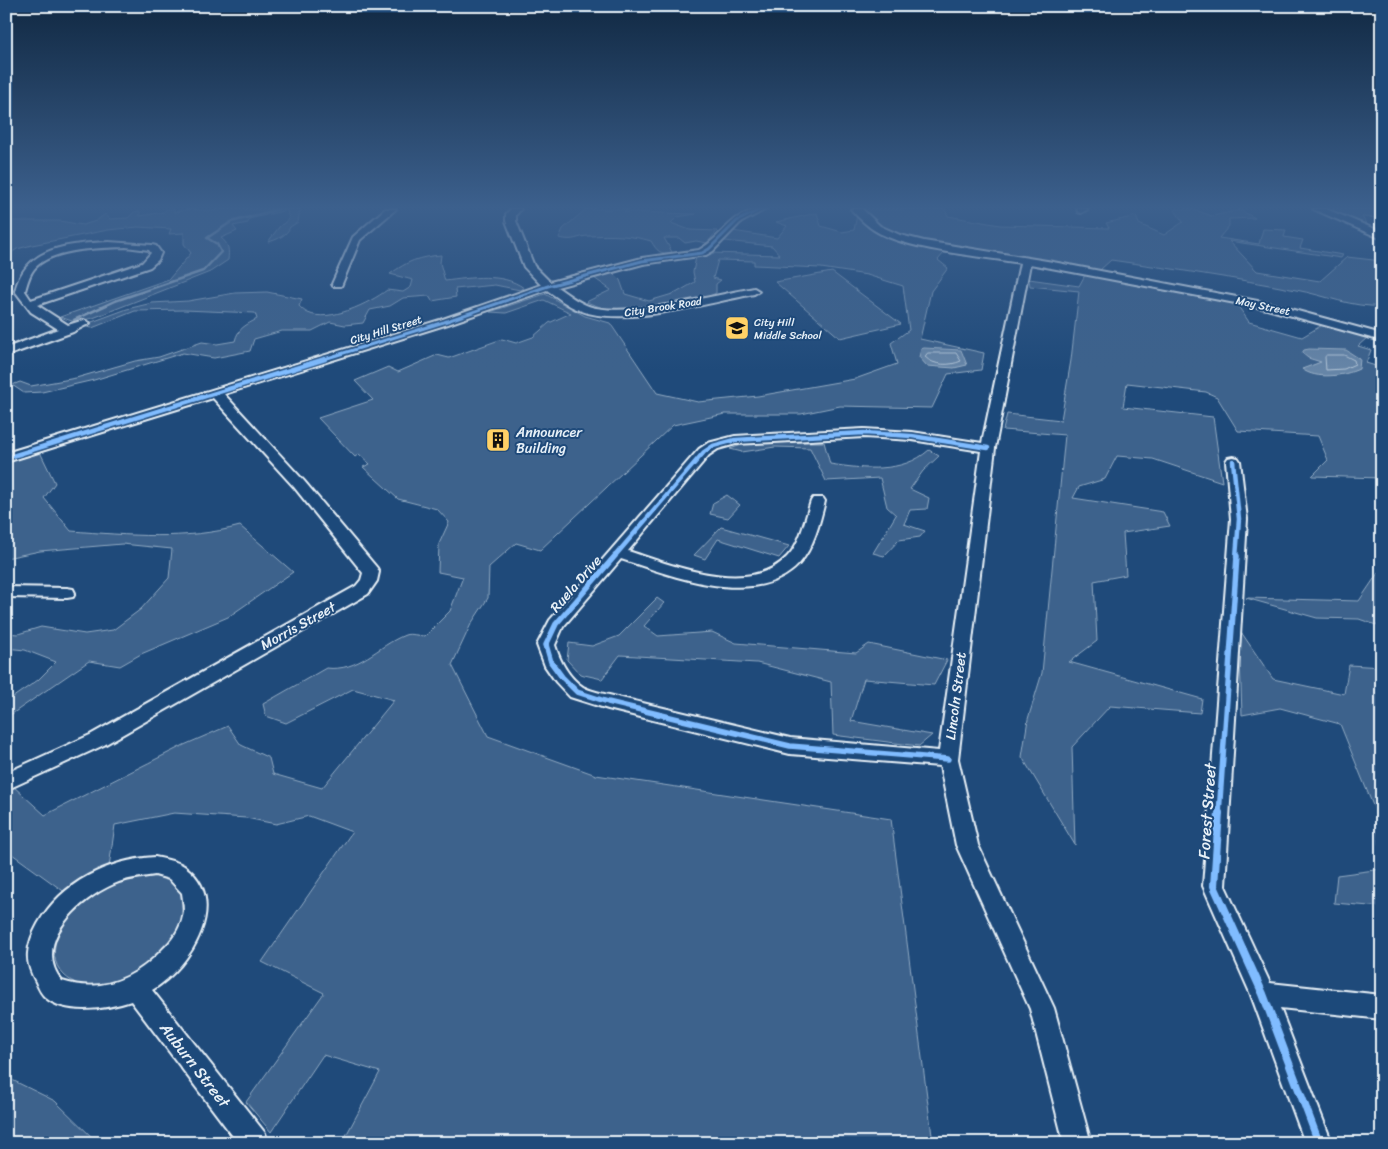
<svg xmlns="http://www.w3.org/2000/svg" width="1388" height="1149" font-family="Sriracha,sans-serif">
<rect width="100%" height="100%" fill="#1f4a7a"/>
<filter id="ink" filterUnits="userSpaceOnUse"><feTurbulence type="fractalNoise" baseFrequency=".02" numOctaves="2"/><feDisplacementMap in="SourceGraphic" scale="10" xChannelSelector="R" yChannelSelector="G"/><feConvolveMatrix kernelMatrix="1 2 1 2 8 2 1 2 1" color-interpolation-filters="sRGB"/></filter>
<g filter="url(#ink)">
<g fill="#3c628c" stroke="#92aac2">
<path d="M166,209H174V212L190,209L211,211L226,209H300L298,222L290,227C287,235 277,240 268,242L279,227L289,219L287,210L249,219L248,223L233,226L237,231L221,238C229,244 229,250 228,260L210,272L93,318L75,322L60,317L169,279L191,253L184,244V233L169,234L171,229L138,227L108,230L32,245L17,249L6,256V221H60L83,225L96,221L105,214L110,219L128,218L134,212L140,211V216L164,212Z"/>
<path d="M586,209H630L624,212L696,214L677,217L671,223L690,230L717,231L707,243L696,241L685,243L679,238H664L672,252C660,255 657,251 651,241C632,235 610,235 590,236C576,236 576,242 559,238L563,229Z"/>
<path d="M858,209H945L948,216L1000,225L1109,228L1106,223L1136,216L1139,224L1164,235L1183,222L1174,209H1192L1212,216L1240,210L1255,218L1229,219V226L1219,238L1259,244L1263,229L1286,230L1284,237L1303,240L1300,248L1343,255L1341,258L1229,241L1257,271L1320,281L1347,257L1382,261V306C1353,308 1324,295 1296,290C1234,278 1173,269 1111,260L1101,269L1100,276L1236,303L1249,322L1302,337L1324,324L1368,337L1358,346L1371,350L1366,363L1382,368V478L1312,476L1328,460L1318,436L1238,431L1217,397L1206,392L1127,383L1123,407L1213,417L1222,482L1153,459L1117,456L1105,479L1079,487L1073,498L1163,512L1170,526L1123,533L1126,575L1094,581L1097,641L1069,662L1202,699L1200,713L1110,706L1072,747L1075,845L1022,757L1028,719L1042,673L1065,435L1003,430L1007,414L1061,420L1071,360L1079,291L1030,286L1029,279L1079,286L1085,275L1013,261L944,253L938,260L948,268L931,291L920,339L984,353L981,370L948,374L932,408L840,406L801,414H725L673,425L540,550L516,543L489,567L488,598L471,624L452,665L488,736L596,775L891,819L933,1143H342L380,1072L323,1055L271,1132L246,1102L324,993L262,962L352,832L309,816L276,824L246,818L174,813L115,825L109,867L66,893L12,854L6,857V789L13,786L45,815L184,745L228,726L241,745L269,758L273,774L322,788L394,700L353,689L286,723L266,716L263,704L326,668C359,672 377,646 405,635C410,633 419,636 425,636L450,611L463,577L438,572L439,544L449,522L437,509L398,499L363,467L370,464L359,454L355,457L318,418L373,400L355,381L388,367L398,372L437,355L449,358L502,339L516,343L533,337L549,323L571,313L544,300L506,313L490,312L545,294L585,316L610,323L657,393L698,402L758,396L855,379L897,364L891,343L909,330L903,286L867,275L821,268L754,265V261L718,260L713,278L721,280L716,284V293L707,297L632,310H609L586,302L611,290L594,278L612,272L620,280L625,294L649,301L676,293L695,282L693,272L696,257L710,253L780,255L772,246L725,241L733,231L777,238L787,226L776,222L817,213L821,226L842,232L854,230Z"/>
<polygon points="1328,209 1382,209 1382,218 1362,217 1367,225"/>
<path d="M441,255L440,263L445,281C470,278 502,272 524,288L520,290L495,285L455,289L456,297L432,301L429,296L403,298L390,306L370,310L363,323L345,325L330,322L312,331H282L254,339L250,351L214,358L183,353L94,380L42,392L24,393L12,385L20,382L31,386L76,378L135,361L159,357L202,342L217,344L235,341C238,328 246,325 257,319L255,313L184,310L135,311L92,328L81,326L127,309L152,303L188,301L235,293L267,292L302,299L299,306C301,308 305,312 308,313C329,323 370,303 387,290L403,292L411,287L413,280L390,274C408,261 418,257 441,255Z"/>
<polygon points="832,272 901,324 840,338 775,282"/>
<path d="M750,442H824L830,464C863,469 902,474 929,450L939,456L923,471L910,489L929,498L927,509L910,510L904,524L925,531L920,537L899,540L884,556L873,553L896,515L887,507L880,478L826,481L810,448L775,447L742,452L730,449Z"/>
<path d="M40,452L55,483L44,498L71,531C128,535 185,541 240,526L293,572L228,617L141,654L120,666L89,661L6,718V702L38,680L56,662L25,650L6,648V633L18,634L41,627L85,634L113,630L141,609L169,578L172,549L122,544L40,551L6,558V463Z"/>
<polygon points="727,495 740,505 728,518 710,514 713,503"/>
<polygon points="721,527 789,546 779,558 718,539 705,559 694,555"/>
<polygon points="1382,567 1382,627 1359,619 1317,618 1246,598 1359,601"/>
<polygon points="657,598 664,603 644,626 658,636 712,632 736,643 856,653 869,644 947,660 934,685 864,679 851,721 932,735 919,746 833,735 831,682 757,663 620,655 602,679 580,674 567,660 569,643 592,646 619,636"/>
<polygon points="1239,629 1273,679 1344,694 1349,665 1382,667 1382,856 1374,808 1340,724 1280,708 1242,715"/>
<polygon points="1382,869 1382,907 1334,903 1337,875"/>
<path d="M150,875C164,878 182,882 186,898C187,902 185,909 184,913C183,919 183,927 181,932C177,940 161,957 154,964C145,973 111,985 98,986C85,987 73,984 64,975C40,952 66,914 87,898C106,883 126,877 150,875Z"/>
<polygon points="6,1077 55,1101 98,1143 6,1143"/>
</g>
<g fill="#6685a7" stroke="#9ab0c7">
<polygon points="924,348 961,350 967,365 954,368 927,366 919,357 921,349"/>
<path d="M1309,349L1346,350L1360,359L1359,369C1344,376 1316,380 1302,369L1321,362L1308,358L1302,353L1304,350Z"/>
</g>
<g fill="none" stroke-linecap="round" stroke-linejoin="round">
<g stroke="#b4c6d8" stroke-width="1">
<path d="M928,353H956L961,361C950,366 934,366 925,357Z"/>
<polygon points="1327,355 1344,355 1354,360 1355,364 1344,369 1326,370 1325,357"/>
</g>
<g stroke="#9ab0c7" stroke-width="2.5">
<polyline points="74,320 115,301 203,271 221,252 217,244 207,238 231,222 279,209"/>
<polyline points="6,348 20,341"/>
</g>
<defs>
<g id="minor">
<polygon points="385,209 396,209 360,240 342,284 341,286 333,286 332,284 353,237"/>
<path d="M511,209H521L516,215V221L534,266L550,282L642,258L699,250C725,236 732,209 766,209L740,223L713,251L706,255L643,264L557,287C566,293 576,301 586,305C622,320 714,295 754,288L759,291L754,294C708,303 622,328 579,310C568,306 557,297 547,290L448,324L224,394L304,481L377,568L379,572L377,581L368,594L104,745L6,790V773L90,735L356,586L361,580L363,573L294,487L213,398L6,462V453L440,320L541,285L524,267L506,221V214Z"/>
<path d="M851,209H862L880,226L900,235L924,241L1053,262L1268,303L1382,334V341L1267,309L1030,264L995,448L958,759L978,845L1054,1008L1091,1143H1064L1030,1009L956,845L940,766L790,754L608,709L570,697L556,682L545,666L537,645L550,620L699,449L708,443L735,436L864,429L912,432L982,443L1020,263C981,256 905,250 874,230C866,225 857,216 851,209ZM864,437L912,440L981,451L939,751L790,738L609,695C601,693 590,691 583,687C568,677 560,661 555,645L563,627L621,559C670,575 756,610 799,564C814,547 820,522 825,501L823,498H813L811,501C805,519 801,543 787,557C749,597 672,565 628,551L709,455L718,449L736,444Z"/>
<polygon points="1077,209 1088,209 1081,213 1078,212"/>
<polygon points="1313,209 1326,209 1382,232 1382,239"/>
<path d="M109,242L152,245L156,246L161,253L158,260L150,267L37,305L68,325L84,320L90,323L73,332L6,356V348L58,329L31,312L15,291C26,246 70,244 109,242ZM126,247L149,250L151,253L142,263L31,300L25,291C27,284 29,275 34,269C51,248 101,248 126,247Z"/>
<polygon points="1233,457 1238,458 1240,461 1247,519 1225,886 1270,983 1382,995 1382,1019 1280,1008 1332,1143 1305,1143 1251,995 1203,886 1231,519 1226,461 1228,458"/>
<polygon points="6,587 67,588 73,589 75,593 73,597 67,598 6,597"/>
<path d="M155,857C164,859 177,861 184,866C232,900 191,967 152,990L265,1133L268,1143H238L131,1001C108,1009 66,1015 46,998C41,994 38,987 36,982C31,973 27,963 28,953C29,943 33,933 38,924C62,882 108,860 155,857ZM155,875L169,879L182,893C183,901 185,909 183,916C181,928 172,941 163,949C136,978 102,994 62,981C31,943 79,899 114,884C127,878 141,877 155,875Z"/>
</g>
</defs>
<use href="#minor" stroke="#e8f1f8" stroke-width="4"/>
<use href="#minor" fill="#1f4a7a" fill-rule="evenodd"/>
<defs>
<polyline id="cycleway-far3" points="321,360 444,322 548,286 642,261 702,253 709,249 737,221 761,209"/>
<g id="cycleway-far2">
<polyline points="6,458 325,359"/>
<polyline points="1233,461 1239,519 1236,557"/>
<polyline points="614,557 704,452 713,446 735,440 864,433 912,436 988,448"/>
</g>
<g id="cycleway-far1">
<polyline points="615,556 556,624 546,645 551,662 562,677 577,692 608,702 790,746 948,759"/>
<polyline points="1219,814 1237,556"/>
</g>
<polyline id="cycleway" points="1219,813 1214,886 1263,994 1319,1143"/>
</defs>
<use href="#cycleway-far3" stroke="#1f4a7a" stroke-width="5"/>
<use href="#cycleway-far2" stroke="#1f4a7a" stroke-width="7"/>
<use href="#cycleway-far1" stroke="#1f4a7a" stroke-width="9"/>
<use href="#cycleway" stroke="#1f4a7a" stroke-width="11"/>
<use href="#cycleway-far3" stroke="#80bcff" stroke-width="3"/>
<use href="#cycleway-far2" stroke="#80bcff" stroke-width="4.5"/>
<use href="#cycleway-far1" stroke="#80bcff" stroke-width="5.5"/>
<use href="#cycleway" stroke="#80bcff" stroke-width="8"/>
</g>
</g>
<linearGradient id="sky" x2="0" y2="1"><stop stop-color="#112943"/><stop offset="0.56" stop-color="#3c608d"/><stop offset="1" stop-color="#3c608d" stop-opacity="0"/></linearGradient>
<rect width="1388" height="370" fill="url(#sky)"/>
<defs>
<symbol id="school-square" viewBox="-11 -11 22 22"><rect x="-9" y="-9" width="18" height="18" rx="4" fill="#ffd166" stroke="#1f4a7a"/><path d="M0-5L7-2L0 1L-7-2ZM-4 1L0 2.5L4 1V4Q0 6-4 4Z" fill="#111"/></symbol>
<symbol id="building-square" viewBox="-11 -11 22 22"><rect x="-9" y="-9" width="18" height="18" rx="4" fill="#ffd166" stroke="#1f4a7a"/><path d="M-4-6H4V6H1V3H-1V6H-4ZM-2.5-4.3h1.7v1.8h-1.7ZM.8-4.3h1.7v1.8H.8ZM-2.5-1h1.7V.8h-1.7ZM.8-1h1.7V.8H.8Z" fill="#111"/></symbol>
</defs>
<g fill-rule="evenodd">
<use href="#school-square" x="723" y="314" width="28" height="28"/>
<use href="#building-square" x="484" y="426" width="28" height="28"/>
</g>
<g text-anchor="middle" dominant-baseline="central" stroke-width="4" stroke-linejoin="round" paint-order="stroke">
<g font-size="11" fill="#e8f1f8" stroke="#1f4a7a">
<text transform="translate(1263 306) rotate(12)">May Street</text>
<text transform="translate(663 307) rotate(-9)">City Brook Road</text>
<text transform="translate(386 330) rotate(-17)">City Hill Street</text>
</g>
<g font-size="11" fill="#e8f1f8" stroke="#1f4a7a" text-anchor="start">
<text x="754" y="322">City Hill<tspan x="754" dy="13">Middle School</tspan></text>
</g>
<g font-size="14" fill="#e8f1f8" stroke="#1f4a7a" text-anchor="start">
<text x="516" y="432">Announcer<tspan x="516" dy="16">Building</tspan></text>
</g>
<g font-size="14" fill="#e8f1f8" stroke="#1f4a7a">
<text transform="translate(576 584) rotate(-49)">Ruela Drive</text>
<text transform="translate(298 626) rotate(-29)">Morris Street</text>
<text transform="translate(956 696) rotate(-83)">Lincoln Street</text>
</g>
<g font-size="16" fill="#e8f1f8" stroke="#1f4a7a">
<text transform="translate(1207 811) rotate(-86)">Forest Street</text>
<text transform="translate(195 1065) rotate(52)">Auburn Street</text>
</g>
</g>
<rect width="1388" height="1149" fill="none" stroke="#1f4a7a" stroke-width="25"/>
<rect x="12" y="12" width="1363" height="1124" fill="none" stroke="#e8f1f8" stroke-width="2" filter="url(#ink)"/>
</svg>
